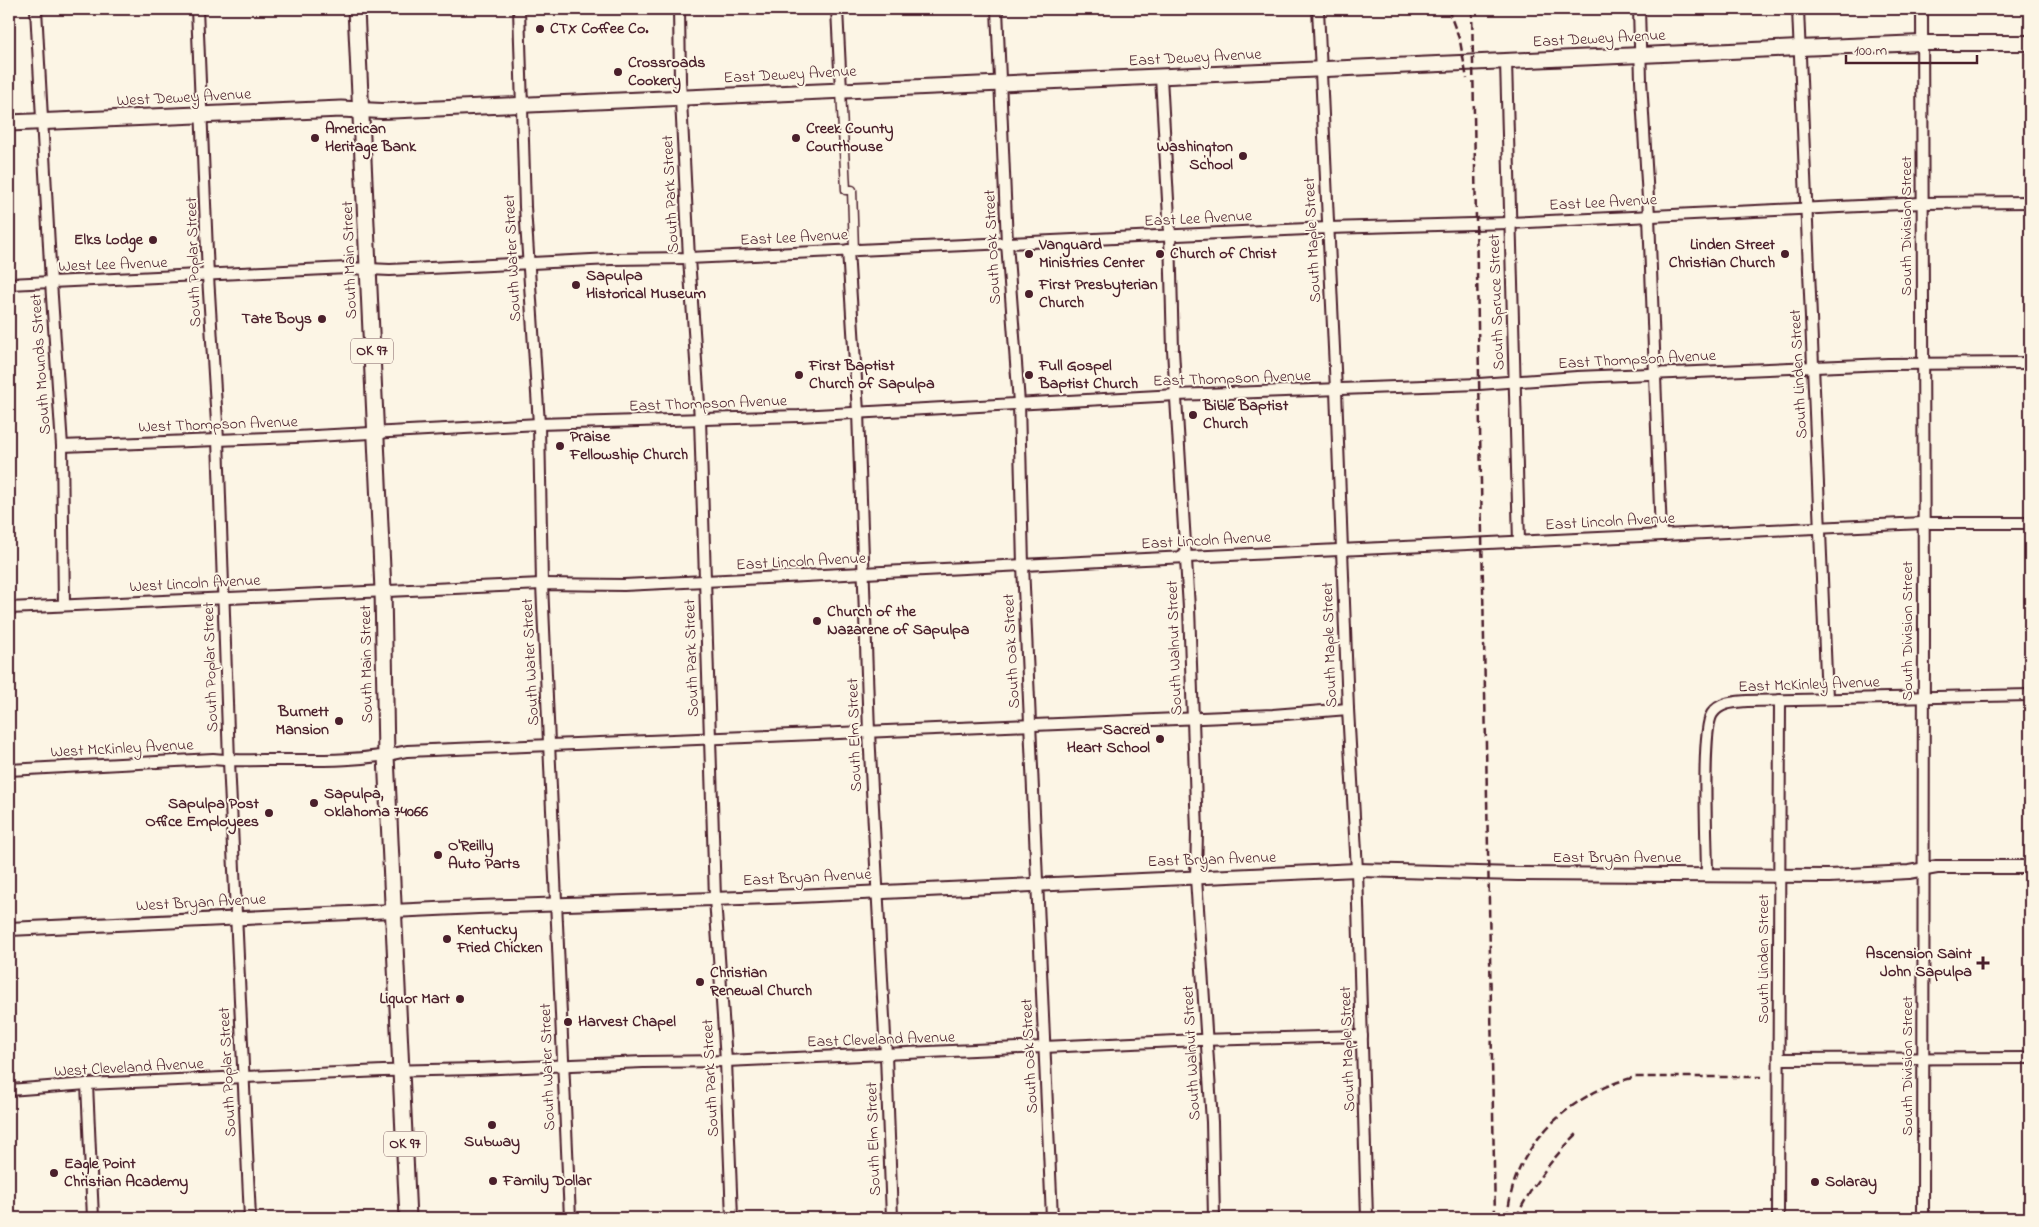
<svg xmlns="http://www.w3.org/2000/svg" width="2039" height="1227" font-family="'Indie Flower',sans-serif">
<rect width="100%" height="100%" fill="#fcf5e5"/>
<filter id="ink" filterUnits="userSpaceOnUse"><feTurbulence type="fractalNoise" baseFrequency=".02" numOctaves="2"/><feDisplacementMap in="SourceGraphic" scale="10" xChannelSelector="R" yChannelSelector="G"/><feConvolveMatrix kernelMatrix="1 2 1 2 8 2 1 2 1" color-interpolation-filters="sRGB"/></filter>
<g filter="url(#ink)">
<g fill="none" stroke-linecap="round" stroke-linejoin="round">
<defs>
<polyline id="pedestrian" points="841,90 846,190 852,190 854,250"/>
<g id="minor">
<polyline points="36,9 51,282 62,446 64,605"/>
<polyline points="197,9 208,276 218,439 229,761 250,1218"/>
<polyline points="519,9 525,207 539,424 542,584 570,1218"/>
<polyline points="679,9 680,80 689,258 700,419 715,898 726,1061 732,1218"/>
<polyline points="837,9 841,90"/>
<polyline points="997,9 1007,243 1019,403 1023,565 1052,1218"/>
<polyline points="1318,9 1336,390 1348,709 1357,870 1367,1218"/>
<polyline points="1639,9 1641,80 1649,216 1661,535"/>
<polyline points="1798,9 1827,698"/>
<polyline points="1922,9 1924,613 1923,1218"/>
<polyline points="1506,61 1519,542"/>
<polyline points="1161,77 1170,235 1173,350 1189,608 1197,832 1196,878 1212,1122 1214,1218"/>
<polyline points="848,250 858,412 869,732 886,1055 892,1218"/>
<polyline points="9,284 347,268 390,270 611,259 689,258 1328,228 1509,223 1922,203 2030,202"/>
<polyline points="62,446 296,437 539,424 799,416 1176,395 1479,384 1577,377 1888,364 2030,363"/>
<polyline points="9,608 542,584 624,585 1102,561 1923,523 2030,523"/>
<path d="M9,770L213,759C230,761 246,760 263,760C311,760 361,762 407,751C695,738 984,727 1273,715L1348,709"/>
<path d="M1707,875C1707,847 1701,732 1712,714C1720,702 1735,702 1747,701L2030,695"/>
<polyline points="1779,1059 2030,1058"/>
<polyline points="87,1084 93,1218"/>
<polyline points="9,1090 87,1084 383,1071 477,1069 643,1062 726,1061 1199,1040 1362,1036"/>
<polyline points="1778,1218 1780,700"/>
</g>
<polyline id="tertiary" points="9,929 478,907 797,896 1357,870 1518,874 1829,876 1909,872 1937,867 2030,867"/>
<polyline id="secondary" points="361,110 382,111 1799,48 1922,43 2030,43"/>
<g id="primary">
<polyline points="356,9 383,590 386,756 408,1218"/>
<polyline points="9,123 341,109 361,110"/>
</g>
</defs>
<use href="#pedestrian" stroke="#4a1f2b" stroke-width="11"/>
<use href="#minor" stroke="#4a1f2b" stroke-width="14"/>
<use href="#tertiary" stroke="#4a1f2b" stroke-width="16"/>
<use href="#secondary" stroke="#4a1f2b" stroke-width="18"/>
<use href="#primary" stroke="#4a1f2b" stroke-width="19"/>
<use href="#pedestrian" stroke="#fcf5e5" stroke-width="8"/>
<use href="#minor" stroke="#fcf5e5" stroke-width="10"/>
<use href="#tertiary" stroke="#fcf5e5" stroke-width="12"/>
<use href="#secondary" stroke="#fcf5e5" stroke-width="14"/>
<use href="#primary" stroke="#fcf5e5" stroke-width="15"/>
<g stroke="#4a1f2b" stroke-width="2.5" stroke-dasharray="8 4" stroke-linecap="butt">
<polyline points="1448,9 1460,41 1467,79"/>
<polyline points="1472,9 1495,1218"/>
<path d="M1507,1218C1509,1204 1511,1190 1516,1177C1535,1127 1585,1088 1636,1077H1761"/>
<path d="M1516,1218C1532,1185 1552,1158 1578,1133"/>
</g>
</g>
</g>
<g fill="#4a1f2b" stroke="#fcf5e5" stroke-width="2">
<circle cx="540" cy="29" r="5"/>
<circle cx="618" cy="72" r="5"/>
<circle cx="315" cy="138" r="5"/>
<circle cx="796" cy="138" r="5"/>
<circle cx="1243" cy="156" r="5"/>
<circle cx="153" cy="240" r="5"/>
<circle cx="1029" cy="254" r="5"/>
<circle cx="1160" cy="254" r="5"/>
<circle cx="1785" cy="254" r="5"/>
<circle cx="576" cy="285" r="5"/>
<circle cx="1029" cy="294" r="5"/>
<circle cx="322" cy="319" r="5"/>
<circle cx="799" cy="375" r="5"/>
<circle cx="1029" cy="375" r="5"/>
<circle cx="1193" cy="415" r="5"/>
<circle cx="560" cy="446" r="5"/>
<circle cx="817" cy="621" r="5"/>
<circle cx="339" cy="721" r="5"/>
<circle cx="1160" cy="739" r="5"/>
<circle cx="314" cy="803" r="5"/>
<circle cx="269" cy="813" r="5"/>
<circle cx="438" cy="855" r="5"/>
<circle cx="447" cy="939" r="5"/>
<path d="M1980.5 955.5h5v5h5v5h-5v5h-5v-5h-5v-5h5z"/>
<circle cx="700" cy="982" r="5"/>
<circle cx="460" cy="999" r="5"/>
<circle cx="568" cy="1022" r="5"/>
<circle cx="492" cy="1125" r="5"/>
<circle cx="54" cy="1173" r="5"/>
<circle cx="493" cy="1181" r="5"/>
<circle cx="1815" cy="1182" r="5"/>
</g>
<g text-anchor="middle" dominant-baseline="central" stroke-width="4" stroke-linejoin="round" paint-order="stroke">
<g fill="#fcf5e5" stroke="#7f5f63" stroke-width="1">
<rect x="351" y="338.5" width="42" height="25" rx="4"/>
<rect x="384" y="1131.5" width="42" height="25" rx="4"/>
</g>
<g font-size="15" font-weight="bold" fill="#4a1f2b">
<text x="372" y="351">OK 97</text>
<text x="405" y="1144">OK 97</text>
</g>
<g font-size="16" font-weight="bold" fill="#4a1f2b" stroke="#fcf5e5" text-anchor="start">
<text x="550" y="29">CTX Coffee Co.</text>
<text x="628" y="63">Crossroads<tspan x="628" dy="18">Cookery</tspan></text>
<text x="325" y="129">American<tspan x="325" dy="18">Heritage Bank</tspan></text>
<text x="806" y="129">Creek County<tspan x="806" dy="18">Courthouse</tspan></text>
<text x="1233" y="147" text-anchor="end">Washington<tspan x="1233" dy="18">School</tspan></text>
<text x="143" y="240" text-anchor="end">Elks Lodge</text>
<text x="1039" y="245">Vanguard<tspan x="1039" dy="18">Ministries Center</tspan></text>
<text x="1775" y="245" text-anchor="end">Linden Street<tspan x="1775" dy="18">Christian Church</tspan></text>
<text x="1170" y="254">Church of Christ</text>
<text x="586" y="276">Sapulpa<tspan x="586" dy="18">Historical Museum</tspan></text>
<text x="1039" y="285">First Presbyterian<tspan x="1039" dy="18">Church</tspan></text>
<text x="312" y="319" text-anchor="end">Tate Boys</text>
<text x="809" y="366">First Baptist<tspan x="809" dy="18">Church of Sapulpa</tspan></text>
<text x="1039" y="366">Full Gospel<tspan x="1039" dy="18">Baptist Church</tspan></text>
<text x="1203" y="406">Bible Baptist<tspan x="1203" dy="18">Church</tspan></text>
<text x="570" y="437">Praise<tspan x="570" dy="18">Fellowship Church</tspan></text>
<text x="827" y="612">Church of the<tspan x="827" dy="18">Nazarene of Sapulpa</tspan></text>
<text x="329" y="712" text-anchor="end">Burnett<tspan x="329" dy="18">Mansion</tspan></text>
<text x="1150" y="730" text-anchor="end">Sacred<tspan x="1150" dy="18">Heart School</tspan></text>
<text x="324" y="794">Sapulpa,<tspan x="324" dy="18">Oklahoma 74066</tspan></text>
<text x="259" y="804" text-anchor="end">Sapulpa Post<tspan x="259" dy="18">Office Employees</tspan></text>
<text x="448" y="846">O'Reilly<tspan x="448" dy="18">Auto Parts</tspan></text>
<text x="457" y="930">Kentucky<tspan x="457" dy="18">Fried Chicken</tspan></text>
<text x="1972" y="954" text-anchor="end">Ascension Saint<tspan x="1972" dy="18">John Sapulpa</tspan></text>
<text x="710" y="973">Christian<tspan x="710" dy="18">Renewal Church</tspan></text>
<text x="450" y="999" text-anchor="end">Liquor Mart</text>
<text x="578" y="1022">Harvest Chapel</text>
<text x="492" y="1142" text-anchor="middle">Subway</text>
<text x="64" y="1164">Eagle Point<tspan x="64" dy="18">Christian Academy</tspan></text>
<text x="503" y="1181">Family Dollar</text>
<text x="1825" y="1182">Solaray</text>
</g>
<g font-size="16" fill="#4a1f2b" stroke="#fcf5e5">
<text transform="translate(1599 39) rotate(-3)">East Dewey Avenue</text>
<text transform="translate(1195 58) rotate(-3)">East Dewey Avenue</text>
<text transform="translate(790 75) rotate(-3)">East Dewey Avenue</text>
<text transform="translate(184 98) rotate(-3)">West Dewey Avenue</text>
<text transform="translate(671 194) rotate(-93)">South Park Street</text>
<text transform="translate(1603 203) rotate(-3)">East Lee Avenue</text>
<text transform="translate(1198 219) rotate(-3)">East Lee Avenue</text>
<text transform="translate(1907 226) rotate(-90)">South Division Street</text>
<text transform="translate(794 238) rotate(-3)">East Lee Avenue</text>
<text transform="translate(1313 240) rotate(-93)">South Maple Street</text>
<text transform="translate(993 247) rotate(-93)">South Oak Street</text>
<text transform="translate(513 258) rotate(-93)">South Water Street</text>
<text transform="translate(350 260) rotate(-92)">South Main Street</text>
<text transform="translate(194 262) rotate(-92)">South Poplar Street</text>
<text transform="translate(113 265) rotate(-2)">West Lee Avenue</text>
<text transform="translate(1497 302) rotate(-92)">South Spruce Street</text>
<text transform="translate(1637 360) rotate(-3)">East Thompson Avenue</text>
<text transform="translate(41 364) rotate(-94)">South Mounds Street</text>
<text transform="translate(1799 374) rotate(-93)">South Linden Street</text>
<text transform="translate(1232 379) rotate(-2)">East Thompson Avenue</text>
<text transform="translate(708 404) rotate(-2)">East Thompson Avenue</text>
<text transform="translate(218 425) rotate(-2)">West Thompson Avenue</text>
<text transform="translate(1610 522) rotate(-3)">East Lincoln Avenue</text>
<text transform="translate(1206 541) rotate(-3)">East Lincoln Avenue</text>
<text transform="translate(801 562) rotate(-3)">East Lincoln Avenue</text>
<text transform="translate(195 584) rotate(-3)">West Lincoln Avenue</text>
<text transform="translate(1908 631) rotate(-90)">South Division Street</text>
<text transform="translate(1330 645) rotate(-92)">South Maple Street</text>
<text transform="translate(1175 648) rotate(-92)">South Walnut Street</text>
<text transform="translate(1012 651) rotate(-93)">South Oak Street</text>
<text transform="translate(692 658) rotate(-92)">South Park Street</text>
<text transform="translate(531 662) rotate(-93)">South Water Street</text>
<text transform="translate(367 664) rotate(-91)">South Main Street</text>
<text transform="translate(211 667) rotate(-92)">South Poplar Street</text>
<text transform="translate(1809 685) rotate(-2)">East McKinley Avenue</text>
<text transform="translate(855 735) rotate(-92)">South Elm Street</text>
<text transform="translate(122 749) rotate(-3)">West McKinley Avenue</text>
<text x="1617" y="858">East Bryan Avenue</text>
<text transform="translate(1212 860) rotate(-2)">East Bryan Avenue</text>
<text transform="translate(807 878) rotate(-3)">East Bryan Avenue</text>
<text transform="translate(201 903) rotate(-3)">West Bryan Avenue</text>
<text transform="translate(1764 959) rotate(-90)">South Linden Street</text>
<text transform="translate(881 1040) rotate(-2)">East Cleveland Avenue</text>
<text transform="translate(1348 1049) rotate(-92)">South Maple Street</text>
<text transform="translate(1192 1053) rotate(-93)">South Walnut Street</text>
<text transform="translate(1030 1056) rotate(-93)">South Oak Street</text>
<text transform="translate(1908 1066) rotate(-90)">South Division Street</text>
<text transform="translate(548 1067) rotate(-92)">South Water Street</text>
<text transform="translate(129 1068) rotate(-3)">West Cleveland Avenue</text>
<text transform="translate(228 1072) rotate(-93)">South Poplar Street</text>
<text transform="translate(711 1078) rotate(-93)">South Park Street</text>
<text transform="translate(874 1139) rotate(-92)">South Elm Street</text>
</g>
</g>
<rect width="2039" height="1227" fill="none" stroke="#fcf5e5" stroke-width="30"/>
<rect x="15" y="15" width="2009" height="1197" fill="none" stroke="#4a1f2b" stroke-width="2" filter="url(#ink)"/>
<path d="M1846 55v8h131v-8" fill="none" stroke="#4a1f2b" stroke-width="2.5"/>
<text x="1854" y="55" font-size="15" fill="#4a1f2b" stroke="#fcf5e5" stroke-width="4" paint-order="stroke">100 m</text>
</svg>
